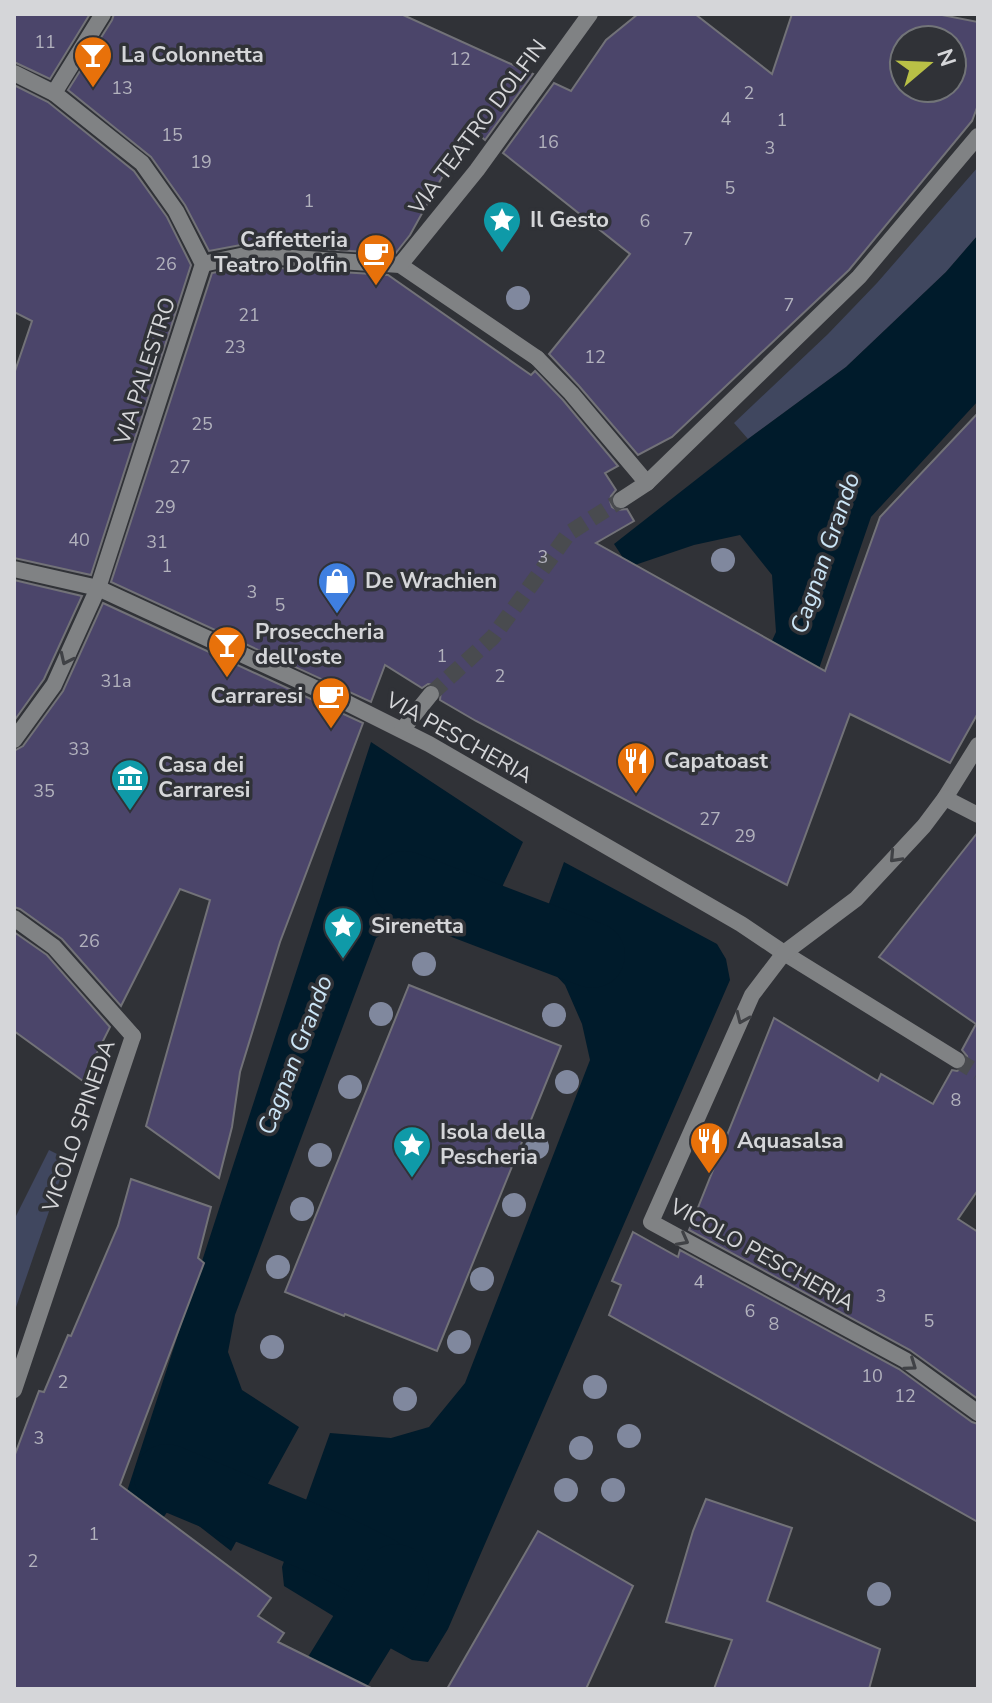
<svg xmlns="http://www.w3.org/2000/svg" width="992" height="1703" font-family="'Nunito Sans',sans-serif">
<rect width="100%" height="100%" fill="#303237"/>
<g fill="#40475f">
<polygon points="978,167 978,235 946,272 846,367 748,439 734,423 828,334 877,283"/>
<polygon points="49,1150 67,1159 14,1313 14,1220"/>
</g>
<g fill="#001b2b">
<polygon points="978,235 978,401 871,517 811,692 759,669 776,632 772,575 740,535 694,545 629,567 614,544 748,439 846,367 946,272"/>
<polygon points="371,742 523,842 479,937 410,918 376,938 235,1315 228,1352 242,1390 299,1427 231,1551 172,1505 127,1570 105,1559"/>
<polygon points="564,862 717,944 726,959 730,980 448,1629 428,1662 412,1660 348,1625 284,1586 282,1567 330,1433 391,1438 429,1427 465,1383 590,1060 582,1024 565,985 532,950"/>
</g>
<g fill="none" stroke-linecap="round" stroke-linejoin="round">
<g stroke="#001b2b" stroke-width="66">
<polyline points="405,884 592,955"/>
<polyline points="167,1477 334,1547 377,1568"/>
<polyline points="327,1689 396,1577"/>
</g>
</g>
<g fill="#4b456a" stroke="#727278" stroke-width="2" fill-rule="evenodd">
<polygon points="14,14 90,14 50,79 14,62"/>
<polygon points="114,14 401,14 533,74 485,140 470,127 410,235 395,254 246,244 209,251 185,205 151,157 68,90 112,20"/>
<path d="M638,14H695L772,74L792,14H937L978,22V105L972,121L849,270L672,437L638,455L579,386L549,354L630,254L503,153L554,83L571,91L606,40ZM904,40H952V88H904Z"/>
<polygon points="14,85 48,102 134,171 167,217 191,265 91,575 14,558 14,374 32,321 14,312"/>
<polygon points="246,266 388,275 531,375 535,371 563,400 618,466 605,473 616,490 611,496 610,501 612,507 617,510 627,509 634,521 596,543 825,671 880,517 978,413 978,713 950,763 850,714 787,885 476,721 440,700 441,691 437,685 428,684 422,688 385,665 371,702 111,582 212,273"/>
<polygon points="14,580 82,596 44,679 14,721"/>
<polygon points="103,603 363,723 280,942 240,1072 232,1127 219,1178 146,1126 210,900 180,889 121,1006 62,939 20,909 14,907 14,751 23,746 63,691"/>
<polygon points="978,832 978,1190 958,1219 978,1232 978,1399 910,1350 689,1230 774,1018 878,1081 881,1074 933,1104 952,1070 957,1071 966,1066 968,1061 967,1056 962,1050 976,1024 879,957"/>
<polygon points="14,932 47,955 110,1027 83,1081 14,1031"/>
<polygon points="409,985 561,1046 437,1351 345,1314 344,1316 285,1292"/>
<polygon points="131,1179 211,1207 198,1258 204,1263 120,1485 271,1598 258,1616 284,1633 278,1642 373,1689 14,1689 14,1457 39,1391 44,1392 68,1335 71,1336 118,1226"/>
<polygon points="633,1232 678,1257 680,1250 899,1369 972,1422 978,1424 978,1522 609,1315 621,1285 612,1281"/>
<polygon points="706,1499 792,1528 767,1601 880,1649 869,1689 714,1689 732,1640 666,1622 693,1531"/>
<polygon points="538,1531 633,1586 586,1689 447,1689"/>
</g>
<g fill="none" stroke-linecap="round" stroke-linejoin="round">
<g stroke="#494b4f" stroke-width="16" stroke-dasharray="16 8" stroke-linecap="butt">
<polyline points="431,694 493,637 569,533 621,500"/>
<polyline points="957,1060 978,1073"/>
</g>
<g stroke="#808284" stroke-width="16">
<polyline points="14,73 54,93"/>
<polyline points="537,358 571,393 647,483"/>
<polyline points="621,500 647,483 859,277 978,136"/>
<polyline points="14,569 98,588 341,700 429,744 741,924 784,953 957,1060"/>
<polyline points="402,730 431,694"/>
<polyline points="14,918 54,947 133,1036"/>
</g>
<g stroke="#808284" stroke-width="16">
<polyline points="203,264 245,255 400,265 537,358"/>
<polyline points="400,265 477,170 590,14"/>
<polyline points="14,740 54,685 98,588 203,264 176,211 142,163 54,93 103,14"/>
<polyline points="978,745 945,798 924,826 856,899 784,953 752,995 651,1222 905,1360 978,1413"/>
<polyline points="945,798 978,815"/>
<polyline points="14,1390 133,1036"/>
</g>
</g>
<g fill="#80889e">
<circle cx="518" cy="298" r="12"/>
<circle cx="723" cy="560" r="12"/>
<circle cx="424" cy="964" r="12"/>
<circle cx="381" cy="1014" r="12"/>
<circle cx="554" cy="1015" r="12"/>
<circle cx="567" cy="1082" r="12"/>
<circle cx="350" cy="1087" r="12"/>
<circle cx="537" cy="1147" r="12"/>
<circle cx="320" cy="1155" r="12"/>
<circle cx="514" cy="1205" r="12"/>
<circle cx="302" cy="1209" r="12"/>
<circle cx="278" cy="1267" r="12"/>
<circle cx="482" cy="1279" r="12"/>
<circle cx="459" cy="1342" r="12"/>
<circle cx="272" cy="1347" r="12"/>
<circle cx="595" cy="1387" r="12"/>
<circle cx="405" cy="1399" r="12"/>
<circle cx="629" cy="1436" r="12"/>
<circle cx="581" cy="1448" r="12"/>
<circle cx="566" cy="1490" r="12"/>
<circle cx="613" cy="1490" r="12"/>
<circle cx="879" cy="1594" r="12"/>
</g>
<defs><path id="oneway-chevron" d="M-2-3.5L2.5 0L-2 3.5" fill="none" stroke-width="1.6" stroke-linecap="round" stroke-linejoin="round" transform="scale(2)"/></defs>
<g stroke="#404246">
<use href="#oneway-chevron" transform="translate(66 659) rotate(115)"/>
<use href="#oneway-chevron" transform="translate(895 857) rotate(133)"/>
<use href="#oneway-chevron" transform="translate(742 1018) rotate(114)"/>
<use href="#oneway-chevron" transform="translate(683 1240) rotate(28)"/>
<use href="#oneway-chevron" transform="translate(911 1365) rotate(35)"/>
</g>
<defs>
<symbol id="bar-pin" viewBox="-11 -11 22 30"><path d="M0 17L-7.5 6A9.5 9.5 0 1 1 7.5 6Z" fill="#e8710a" stroke="#303237"/><path d="M-6-5H6L.8 .8V4.5H3.5V6h-7V4.5H-.8V.8Z" fill="#fff"/></symbol>
<symbol id="sight-pin" viewBox="-11 -11 22 30"><path d="M0 17L-7.5 6A9.5 9.5 0 1 1 7.5 6Z" fill="#0f9aa8" stroke="#303237"/><path d="M0-6L1.8-2.2L6-1.7L2.9 1.2L3.7 5.4L0 3.3L-3.7 5.4L-2.9 1.2L-6-1.7L-1.8-2.2Z" fill="#fff"/></symbol>
<symbol id="cafe-pin" viewBox="-11 -11 22 30"><path d="M0 17L-7.5 6A9.5 9.5 0 1 1 7.5 6Z" fill="#e8710a" stroke="#303237"/><path d="M-5.5-4.5H6V0H3Q3 3.5 0 3.5H-2.5Q-5.5 3.5-5.5 0ZM3-3.2v2h1.7v-2ZM-6 4.5H4V6H-6Z" fill="#fff"/></symbol>
<symbol id="shop-pin" viewBox="-11 -11 22 30"><path d="M0 17L-7.5 6A9.5 9.5 0 1 1 7.5 6Z" fill="#3f7fe0" stroke="#303237"/><path d="M-5-2.5h2.3a2.7 3.5 0 0 1 5.4 0H5L5.5 6h-11ZM-1.5-2.5h3a1.5 2.3 0 0 0-3 0Z" fill="#fff"/></symbol>
<symbol id="restaurant-pin" viewBox="-11 -11 22 30"><path d="M0 17L-7.5 6A9.5 9.5 0 1 1 7.5 6Z" fill="#e8710a" stroke="#303237"/><path d="M-5-6h1v4h1v-4h1v4h1v-4h1v5L-1.5 .5V6h-2V.5L-5-1ZM5-6V6H3V1.5H1.5Q1.5-4 5-6Z" fill="#fff"/></symbol>
<symbol id="museum-pin" viewBox="-11 -11 22 30"><path d="M0 17L-7.5 6A9.5 9.5 0 1 1 7.5 6Z" fill="#0f9aa8" stroke="#303237"/><path d="M0-6L6-3V-2H-6V-3ZM-5-1h2V3h-2ZM-1-1h2V3h-2ZM3-1h2V3H3ZM-6 4H6V6H-6Z" fill="#fff"/></symbol>
</defs>
<g fill-rule="evenodd">
<use href="#bar-pin" x="71" y="33" width="44" height="60"/>
<use href="#sight-pin" x="480" y="198" width="44" height="60"/>
<use href="#cafe-pin" x="354" y="231" width="44" height="60"/>
<use href="#shop-pin" x="315" y="559" width="44" height="60"/>
<use href="#bar-pin" x="205" y="623" width="44" height="60"/>
<use href="#cafe-pin" x="309" y="674" width="44" height="60"/>
<use href="#restaurant-pin" x="614" y="739" width="44" height="60"/>
<use href="#museum-pin" x="108" y="756" width="44" height="60"/>
<use href="#sight-pin" x="321" y="904" width="44" height="60"/>
<use href="#restaurant-pin" x="687" y="1119" width="44" height="60"/>
<use href="#sight-pin" x="390" y="1123" width="44" height="60"/>
</g>
<g text-anchor="middle" dominant-baseline="central" stroke-width="7" stroke-linejoin="round" paint-order="stroke">
<g font-size="18" fill="#b2b2bd">
<text x="45" y="42">11</text>
<text x="460" y="59">12</text>
<text x="122" y="88">13</text>
<text x="749" y="93">2</text>
<text x="726" y="119">4</text>
<text x="782" y="120">1</text>
<text x="172" y="135">15</text>
<text x="548" y="142">16</text>
<text x="770" y="148">3</text>
<text x="201" y="162">19</text>
<text x="730" y="188">5</text>
<text x="309" y="201">1</text>
<text x="645" y="221">6</text>
<text x="688" y="239">7</text>
<text x="166" y="264">26</text>
<text x="789" y="305">7</text>
<text x="249" y="315">21</text>
<text x="235" y="347">23</text>
<text x="595" y="357">12</text>
<text x="202" y="424">25</text>
<text x="180" y="467">27</text>
<text x="165" y="507">29</text>
<text x="79" y="540">40</text>
<text x="157" y="542">31</text>
<text x="543" y="557">3</text>
<text x="167" y="566">1</text>
<text x="252" y="592">3</text>
<text x="280" y="605">5</text>
<text x="442" y="656">1</text>
<text x="500" y="676">2</text>
<text x="116" y="681">31a</text>
<text x="79" y="749">33</text>
<text x="44" y="791">35</text>
<text x="710" y="819">27</text>
<text x="745" y="836">29</text>
<text x="89" y="941">26</text>
<text x="956" y="1100">8</text>
<text x="699" y="1282">4</text>
<text x="881" y="1296">3</text>
<text x="750" y="1311">6</text>
<text x="929" y="1321">5</text>
<text x="774" y="1324">8</text>
<text x="872" y="1376">10</text>
<text x="63" y="1382">2</text>
<text x="905" y="1396">12</text>
<text x="39" y="1438">3</text>
<text x="94" y="1534">1</text>
<text x="33" y="1561">2</text>
</g>
<g font-size="22" font-weight="bold" fill="#d5d6d9" stroke="#303237" text-anchor="start">
<text x="121" y="55">La Colonnetta</text>
<text x="530" y="220">Il Gesto</text>
<text x="348" y="240" text-anchor="end">Caffetteria<tspan x="348" dy="25">Teatro Dolfin</tspan></text>
<text x="365" y="581">De Wrachien</text>
<text x="255" y="632">Proseccheria<tspan x="255" dy="25">dell'oste</tspan></text>
<text x="303" y="696" text-anchor="end">Carraresi</text>
<text x="664" y="761">Capatoast</text>
<text x="158" y="765">Casa dei<tspan x="158" dy="25">Carraresi</tspan></text>
<text x="371" y="926">Sirenetta</text>
<text x="440" y="1132">Isola della<tspan x="440" dy="25">Pescheria</tspan></text>
<text x="737" y="1141">Aquasalsa</text>
</g>
<g font-size="22" fill="#d5d6d9" stroke="#303237">
<text transform="translate(478 127) rotate(-53)">VIA TEATRO DOLFIN</text>
<text transform="translate(145 371) rotate(-72)">VIA PALESTRO</text>
<text transform="translate(459 738) rotate(29)">VIA PESCHERIA</text>
<text transform="translate(79 1126) rotate(-71)">VICOLO SPINEDA</text>
<text transform="translate(762 1255) rotate(29)">VICOLO PESCHERIA</text>
</g>
<g font-size="24" font-style="italic" fill="#cbe5f6" stroke="#303237">
<text transform="translate(825 553) rotate(-71)">Cagnan Grando</text>
<text transform="translate(295 1055) rotate(-69)">Cagnan Grando</text>
</g>
</g>
<rect width="992" height="1703" fill="none" stroke="#d5d6d9" stroke-width="32"/>
<g transform="translate(928 64) rotate(71)"><circle r="38" fill="#303237" stroke="#727478" stroke-width="2"/>
<path d="M0-6L14 30L0 20L-14 30Z" fill="#b9c046"/>
<text y="-12" font-size="22" font-weight="bold" text-anchor="middle" fill="#d5d6d9">N</text>
</g>
</svg>
